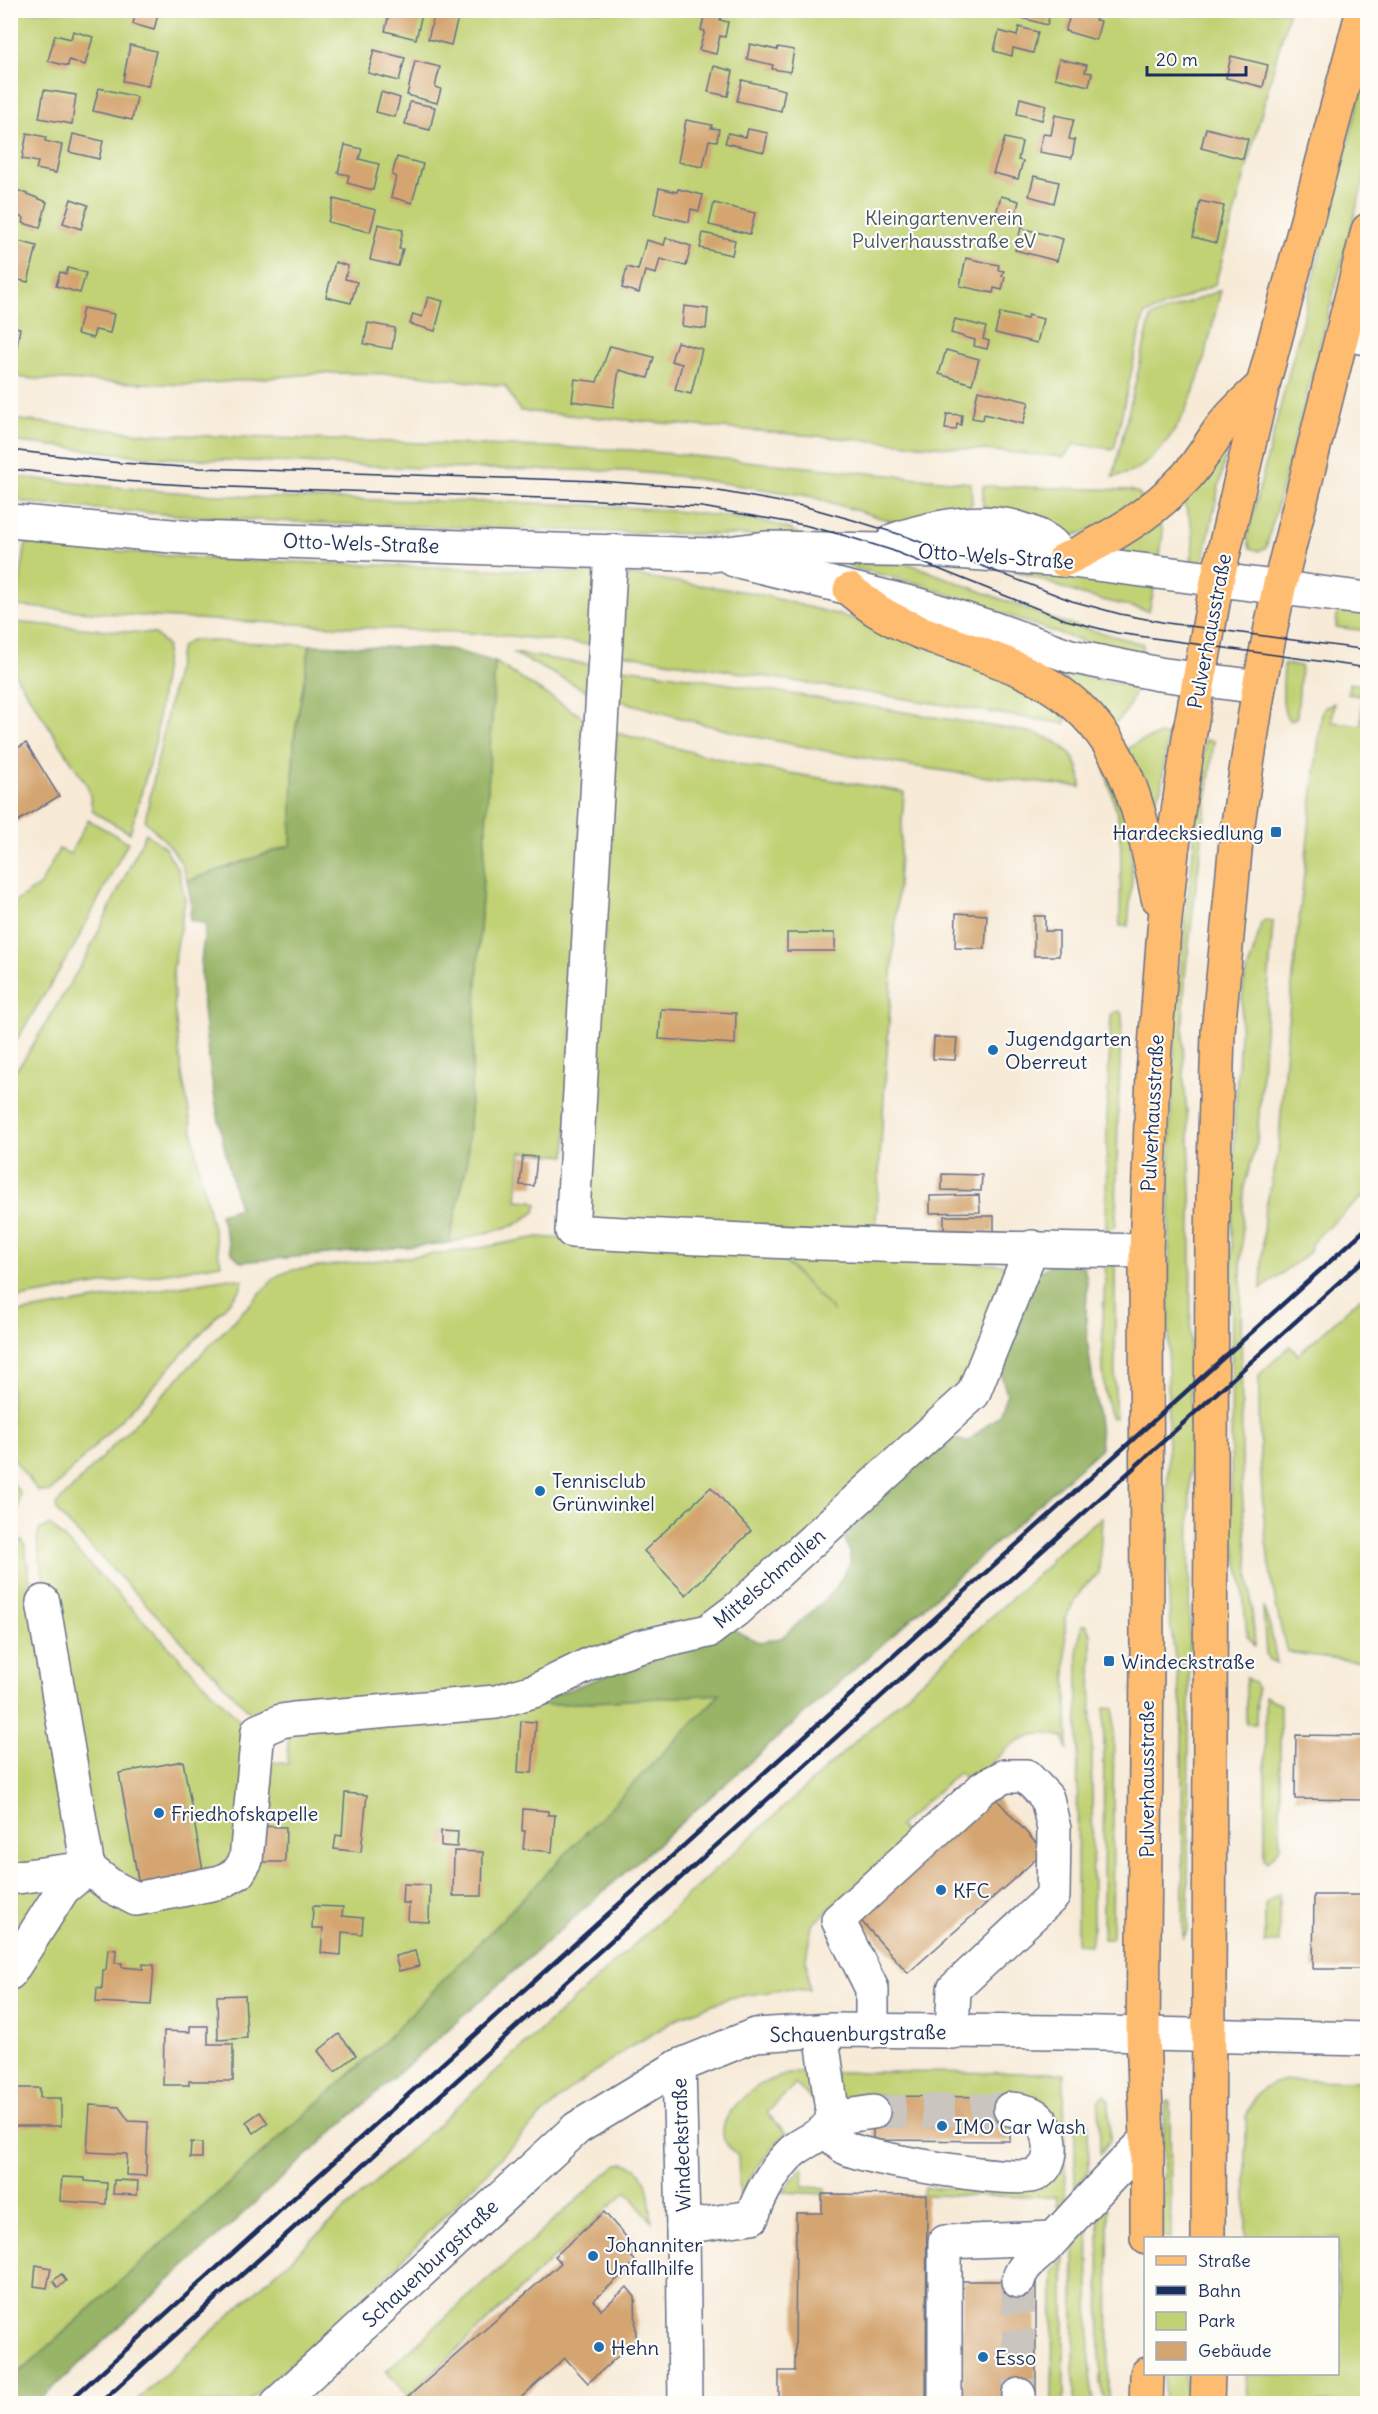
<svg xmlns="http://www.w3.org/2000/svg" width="1378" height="2414" font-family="Delius,sans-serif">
<rect width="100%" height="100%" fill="#fdfcf7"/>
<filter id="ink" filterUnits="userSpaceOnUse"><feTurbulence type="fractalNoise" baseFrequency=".0167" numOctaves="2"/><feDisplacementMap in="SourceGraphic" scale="12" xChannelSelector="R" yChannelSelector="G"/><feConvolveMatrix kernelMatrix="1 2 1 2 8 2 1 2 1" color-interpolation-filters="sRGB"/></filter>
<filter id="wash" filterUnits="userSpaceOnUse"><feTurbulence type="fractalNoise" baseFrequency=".008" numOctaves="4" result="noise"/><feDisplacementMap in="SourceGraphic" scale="24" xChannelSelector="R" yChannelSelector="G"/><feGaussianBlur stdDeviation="1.35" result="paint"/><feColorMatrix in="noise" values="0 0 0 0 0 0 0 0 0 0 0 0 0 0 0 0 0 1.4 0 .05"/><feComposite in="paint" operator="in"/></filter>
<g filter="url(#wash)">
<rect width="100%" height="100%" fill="#f7ead7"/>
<g fill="#c1d275" stroke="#6e806a" stroke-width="1.5">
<polygon points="11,11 1289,11 1215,285 1144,315 1114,449 1074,444 1064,457 520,411 505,386 409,374 322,373 191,385 34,379 11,376"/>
<polygon points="1367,68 1367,168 1266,548 1259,551 1250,548 1247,537"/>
<path d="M1221,290C1205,352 1195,429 1139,468C1133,473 1121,475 1113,477L1151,317Z"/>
<polygon points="10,419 151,434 631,450 971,483 972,504 969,507 939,510 904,525 809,496 676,476 626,471 424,468 151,457 11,441"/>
<path d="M1227,448L1202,567L1190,568C1195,539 1195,523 1180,497Z"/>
<path d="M11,476C86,485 161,492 236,496C392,504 548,497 703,514C733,518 780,519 803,537L342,524L219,518L46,505L11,500Z"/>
<path d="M983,486L1130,490L1138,493L1143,499L1091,530L1068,537C1051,533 1037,520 1020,514C1008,509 994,511 983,507Z"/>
<polygon points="1158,517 1163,532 1159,563 1132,559 1111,547"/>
<polygon points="26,543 207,559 597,573 601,646 492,634 156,617 16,606"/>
<polygon points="848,563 907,563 1058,621 1143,644 1141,655 1089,643 1051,631 920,584 849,567"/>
<polygon points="1014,570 1155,585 1149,611 1082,595"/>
<polygon points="630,575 754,593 878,625 1003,671 1066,710 1065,724 616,653 618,586"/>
<polygon points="1338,609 1367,613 1367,631 1336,627"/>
<polygon points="10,622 155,634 167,646 155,744 130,833 93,812 88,787 11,668"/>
<path d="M191,640L310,645L294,739L291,845L187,881C182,855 164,839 145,821L181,647Z"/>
<polygon points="513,653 598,666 593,694"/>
<polygon points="495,662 587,720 566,1156 521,1152 517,1200 533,1201 537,1204 535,1212 515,1225 449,1243 467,1163"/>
<path d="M1284,664L1301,666L1297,717L1290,721C1279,713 1284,678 1284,664Z"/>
<path d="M613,667L648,671L1034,733C1062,741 1081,756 1081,787C967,777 851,758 739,733C696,723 653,710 611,698Z"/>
<path d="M1060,671L1136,687C1131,704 1125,716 1111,727L1058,673Z"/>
<polygon points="1349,683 1368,686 1367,1193 1318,1236 1311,1244 1310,1252 1261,1289 1264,1215 1278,1155 1287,1032 1317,754 1322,713 1324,708 1334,703 1332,722 1361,725 1362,696 1348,694"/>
<polygon points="617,733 747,766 904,792 875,1236 587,1226"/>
<polygon points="1159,735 1168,736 1161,788 1157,797 1150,799 1127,750 1136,743"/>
<polygon points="1205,740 1214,741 1185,976 1183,1024 1184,1082 1189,1135 1191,1198 1188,1931 1183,1938 1182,1712 1170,1620 1167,1556 1170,1136 1176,1009"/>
<polygon points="1105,770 1131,826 1132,879 1128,926 1120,926 1121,850 1118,817"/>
<polygon points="88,820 128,842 75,945 11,1049 11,905 40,885 59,849 70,854"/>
<polygon points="146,833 165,848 179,871 185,900 173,969 174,1005 182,1074 200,1172 221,1264 11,1299 11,1076 25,1058 86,957"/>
<path d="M1265,920L1273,922L1257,1141L1244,1187L1241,1262L1242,1491L1255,1646L1247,1636L1242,1581L1231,1530L1232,1233L1235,1111L1243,989C1247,967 1257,946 1261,923Z"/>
<polygon points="1117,1011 1121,1012 1122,1016 1118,1112 1116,1225 1106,1232 1107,1115 1111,1015"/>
<polygon points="538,1237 777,1254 834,1312 777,1253 1012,1265 973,1379 733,1607 511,1689 257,1717 251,1713 61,1516 57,1511 56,1505 277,1276 292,1270 469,1250"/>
<path d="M1106,1260L1115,1266V1418L1111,1417C1097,1380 1104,1301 1106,1260Z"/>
<polygon points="229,1278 243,1280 240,1290 148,1392 50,1492 38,1491 11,1456 11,1314"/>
<path d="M1367,1292V1663L1287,1652C1262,1560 1259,1470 1259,1375L1290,1346L1298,1355Z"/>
<polygon points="11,1481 20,1493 15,1524 11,1527"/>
<path d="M1102,1517L1099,1573L1082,1589L1065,1618L1068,1750L1064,1738C1024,1721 994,1758 974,1787L959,1772L899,1826L909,1838L812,1925L806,1957L809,1990L788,1989L729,1998L682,2016L627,2049L568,2091L521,2136L381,2282L247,2403L133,2404L1050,1563L1051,1558Z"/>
<polygon points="49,1525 55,1529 252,1733 250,1759 288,1764 288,1728 530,1706 721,1694 370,2056 11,2380 11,1547 22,1540 25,1545 33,1601 47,1599 37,1541 39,1530"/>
<polygon points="1263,1607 1270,1626 1277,1663 1269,1660 1266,1654"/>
<polygon points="1082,1625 1086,1625 1091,1633 1093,1926 1090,1945 1077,1944 1078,1646"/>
<polygon points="1246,1678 1255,1683 1257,1688 1256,1724 1246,1724"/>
<polygon points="1265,1696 1280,1705 1280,1844 1278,1851 1268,1862 1265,1859"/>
<polygon points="1104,1707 1114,1708 1112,1939 1103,1939"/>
<polygon points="1279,1894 1279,1943 1265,1943 1265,1904"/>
<path d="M795,2072H813L814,2101L795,2084L767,2113L786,2133C767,2153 751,2173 740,2198L738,2156C734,2152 728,2148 725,2142C715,2122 740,2099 755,2088C766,2080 782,2076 795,2072Z"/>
<polygon points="835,2072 1064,2073 1065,2205 1057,2205 1057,2197 922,2195 925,2188 1021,2188 1056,2123 873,2096 836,2097"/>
<path d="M1286,2080L1359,2081L1362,2117H1368L1367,2403H1247L1246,2374H1338V2238H1246V2118C1252,2096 1263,2084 1286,2080Z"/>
<polygon points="1104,2094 1109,2101 1110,2140 1100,2154 1099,2100"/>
<polygon points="1170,2101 1171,2238 1163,2238 1164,2114 1166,2102"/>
<polygon points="1081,2117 1087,2119 1088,2122 1089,2170 1075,2189 1075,2123"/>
<path d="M625,2163C651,2169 649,2199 652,2222L627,2191L555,2256L408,2397L386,2371L610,2170L618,2164Z"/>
<polygon points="804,2168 803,2187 826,2188 826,2194 783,2192 801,2169"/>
<polygon points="1103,2206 1108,2209 1109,2403 1105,2403 1100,2383 1099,2208"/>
<polygon points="1088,2225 1090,2375 1094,2403 1074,2403 1074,2245"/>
<polygon points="1064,2258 1064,2403 1052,2403 1053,2271"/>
<polygon points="1164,2374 1184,2374 1188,2403 1164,2403"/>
</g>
<g fill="#98b466" stroke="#5a7262" stroke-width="1.5">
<path d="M310,645L450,649L495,662L467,1163L449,1243L241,1262L231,1252L220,1214L239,1208C219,1132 204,1053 201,974C200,958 204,940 206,924L190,920L191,901L187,881L291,845L294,739Z"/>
<path d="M1081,1263C1091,1278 1086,1296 1086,1313C1086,1359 1099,1403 1101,1448C748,1769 385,2077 37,2403L11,2404V2380L370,2056L720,1694L530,1706L549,1697L730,1628L759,1642L781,1638L811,1612L834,1591L850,1564V1553L842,1531L940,1435L967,1442L999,1415L1007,1393L996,1361L1030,1277L1051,1265Z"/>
</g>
<g id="blocks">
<g fill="#d4a571">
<polygon points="136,10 159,10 154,30 133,24"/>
<polygon points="390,10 407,10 422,14 416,39 385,31"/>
<polygon points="431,10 460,10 451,45 428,39 435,12"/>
<polygon points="776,10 793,10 792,15"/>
<polygon points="1016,10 1051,10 1047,25 1015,16"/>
<polygon points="1075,10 1098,10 1095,20 1101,21 1096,40 1065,31 1071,13 1074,14"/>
<polygon points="705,12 721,16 720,20 728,22 725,37 720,36 716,54 699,50 705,31 701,30"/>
<polygon points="1019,27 1038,32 1033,53 1013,48 1012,56 994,51 999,31 1017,36"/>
<polygon points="73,31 93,37 85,65 69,60 68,66 48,61 55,35 71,39"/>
<polygon points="750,44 777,50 778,47 794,50 790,72 772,69 773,65 747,59"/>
<polygon points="130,45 156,51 148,86 123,81"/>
<polygon points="374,50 405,58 399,81 368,73"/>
<polygon points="1231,56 1268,65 1263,87 1226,78"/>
<polygon points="1059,59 1087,65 1085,72 1092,73 1089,86 1055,78"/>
<polygon points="415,61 440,67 435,87 441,89 437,103 407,95"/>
<polygon points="714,66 733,71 728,96 708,92"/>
<polygon points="742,80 785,90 781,111 737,101"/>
<polygon points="99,88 137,97 132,120 93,111"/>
<polygon points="44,90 76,95 72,124 39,118"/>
<polygon points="381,92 400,98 395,117 376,112"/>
<polygon points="1020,98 1046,105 1042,120 1017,114"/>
<polygon points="410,102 435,107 430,130 405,124"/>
<polygon points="1055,115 1074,119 1069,139 1075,140 1072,158 1039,152 1043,134 1051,135"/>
<polygon points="686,120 712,125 711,128 719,129 717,141 709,140 703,167 678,162"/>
<polygon points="1206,128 1248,139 1243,159 1201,148"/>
<polygon points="748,129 768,133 764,152 725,143 728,133 746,137"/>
<polygon points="27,133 46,137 45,141 62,145 56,173 36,169 38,162 22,159"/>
<polygon points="73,134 103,141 99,159 69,152"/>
<polygon points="1005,138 1022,142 1018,160 1023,161 1018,179 993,173"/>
<polygon points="345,145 362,149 359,159 379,164 373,190 347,183 349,175 338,173"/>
<polygon points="397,157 423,164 412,203 391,197 396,177 392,175"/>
<polygon points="1034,176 1059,182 1054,203 1029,196"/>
<polygon points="12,188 47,202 40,228 23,223 24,218 16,215 18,209 10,206"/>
<polygon points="659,188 677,192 678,189 703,195 699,211 691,209 689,222 654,214"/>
<polygon points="1001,196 1019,201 1014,222 995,217"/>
<polygon points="71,199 88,205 81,229 63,223"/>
<polygon points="334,199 376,210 370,232 328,222"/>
<polygon points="1200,201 1224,206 1216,243 1193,237"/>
<polygon points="714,203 755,213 750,234 709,225"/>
<polygon points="378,224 403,230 399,249 403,249 398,266 370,260"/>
<polygon points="1021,228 1063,239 1057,261 1015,250"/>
<polygon points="703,233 735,240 732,255 700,248"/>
<polygon points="666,238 691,246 686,266 660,259 656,274 645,271 639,293 622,288 627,267 638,270 646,240 664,245"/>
<polygon points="11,239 37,246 28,282 10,278"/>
<polygon points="966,258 999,265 998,270 1004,271 1002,276 1005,277 1002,290 994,288 993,293 960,286"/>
<polygon points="335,262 348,266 345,279 357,282 351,303 326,297"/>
<polygon points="68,268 86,273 80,293 56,286 60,272 66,274"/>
<polygon points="428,297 443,301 435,331 410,324 413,314 422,317"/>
<polygon points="684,306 708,309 706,329 682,326"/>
<polygon points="83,308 114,314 110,333 95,330 93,338 77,334"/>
<polygon points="1000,313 1027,319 1028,315 1043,319 1037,343 995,333"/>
<polygon points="955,319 986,327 983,339 989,341 987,349 974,346 975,340 951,333"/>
<polygon points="368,323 395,328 392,349 364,344"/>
<polygon points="10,326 20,328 14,363 10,362"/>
<polygon points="677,342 702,349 691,394 675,390 682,364 671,361"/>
<polygon points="610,346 654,357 648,378 619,370 613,407 572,401 575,379 597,382"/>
<polygon points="946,350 979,359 972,384 939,374"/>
<polygon points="978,390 1029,402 1023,424 984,414 983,420 972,418"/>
<polygon points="947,414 962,415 961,425 957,424 956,430 945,429"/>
<polygon points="26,743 59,796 10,826 10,752"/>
<polygon points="956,913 987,915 985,949 955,948"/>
<polygon points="1034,916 1045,916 1045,931 1059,931 1059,956 1034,956"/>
<rect x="787" y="933" width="48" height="18"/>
<polygon points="661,1009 736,1013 735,1044 659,1039"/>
<polygon points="934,1037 957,1038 955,1060 933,1059"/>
<polygon points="523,1156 537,1157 534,1186 520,1185"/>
<polygon points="942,1174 982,1175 981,1191 942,1190"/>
<polygon points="979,1195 980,1212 930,1213 930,1196"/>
<polygon points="944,1216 994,1216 994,1232 944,1233"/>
<polygon points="711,1487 751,1531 686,1595 644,1551"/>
<polygon points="521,1721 536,1722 532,1773 518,1772"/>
<polygon points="1296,1735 1368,1736 1368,1800 1295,1799"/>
<polygon points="183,1761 204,1876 140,1891 119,1773"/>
<polygon points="345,1793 367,1795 361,1852 334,1849 336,1835 342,1836"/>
<polygon points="991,1793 1044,1852 908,1973 855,1914"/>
<polygon points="523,1809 548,1811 548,1815 555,1815 552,1852 523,1849 525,1831 522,1831"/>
<polygon points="258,1826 286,1827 285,1862 256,1862"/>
<polygon points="441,1831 458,1832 457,1847 441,1846"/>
<polygon points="454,1851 483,1852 482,1896 453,1896"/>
<polygon points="403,1884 430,1885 429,1922 408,1921 409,1903 402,1903"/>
<polygon points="1314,1895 1368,1895 1368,1969 1313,1969"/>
<polygon points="313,1906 343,1907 342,1916 363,1918 362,1934 342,1932 341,1955 321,1953 323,1928 312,1928"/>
<polygon points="108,1949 116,1950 115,1963 122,1963 122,1967 143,1969 143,1964 154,1965 151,2005 96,2002 97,1988 102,1989 103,1970 106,1970"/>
<polygon points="415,1951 419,1966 399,1971 395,1956"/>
<polygon points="245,1995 247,2038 218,2040 217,1996"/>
<polygon points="190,2026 208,2026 208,2044 233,2044 233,2081 189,2081 189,2085 163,2085 164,2031 190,2032"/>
<polygon points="339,2034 356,2055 335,2072 318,2051"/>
<polygon points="10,2088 40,2088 40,2098 61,2098 61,2126 10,2126"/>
<polygon points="873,2096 1010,2097 1010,2141 873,2140"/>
<polygon points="90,2105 119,2107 129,2121 148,2122 146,2176 126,2175 127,2154 87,2152"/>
<polygon points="260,2112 268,2123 254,2133 246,2122"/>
<polygon points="191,2142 202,2143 202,2158 190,2158"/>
<polygon points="62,2177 85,2178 85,2181 107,2183 106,2204 60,2201"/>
<polygon points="114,2180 138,2181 137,2195 113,2194"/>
<polygon points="822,2194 927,2195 926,2403 779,2403 779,2371 795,2371 796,2213 822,2213"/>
<polygon points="604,2212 637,2249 630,2255 636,2262 594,2300 601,2310 627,2287 635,2297 636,2340 588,2383 565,2358 515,2403 401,2403 561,2263 555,2256"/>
<polygon points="36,2265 51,2268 47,2288 34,2286"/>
<polygon points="61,2274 66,2281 58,2288 53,2281"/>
<polygon points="962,2281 1036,2281 1036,2395 1005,2394 1005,2403 962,2403"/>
</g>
</g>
</g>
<g filter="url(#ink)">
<use href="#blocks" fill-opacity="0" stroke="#687088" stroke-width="1.5"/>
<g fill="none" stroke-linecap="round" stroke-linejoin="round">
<g stroke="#cbc5bf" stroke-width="33" stroke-dasharray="33 16" stroke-linecap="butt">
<polyline points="873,2112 1010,2109"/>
<polyline points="1018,2281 1019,2395"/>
</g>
<defs>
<g id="minor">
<polyline points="1343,334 1368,338"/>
<polyline points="10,521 193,538 401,545 712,555 766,548 943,551 1064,560 1368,599"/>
<path d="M894,540C941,524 1004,512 1049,542C1055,546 1060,554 1064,560"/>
<path d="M611,551L572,1231C763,1243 955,1248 1146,1251"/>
<polyline points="734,560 919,605 992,628 1070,656 1159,674 1259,687"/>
<polyline points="10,1878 88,1868 111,1886 136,1899 221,1882 238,1873 246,1860 258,1731 281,1721 294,1719 496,1702 537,1690 592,1663 639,1647 708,1631 736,1610 973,1394 1032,1247"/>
<polyline points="10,1973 63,1889 88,1868 43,1602"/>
<polyline points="872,2031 872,1989 838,1920 984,1787 1005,1776 1026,1776 1047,1798 1054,1829 1053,1896 954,1989 952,2032"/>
<polyline points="679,2066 683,2227 685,2404"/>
<polyline points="833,2118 873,2112"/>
<path d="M829,2127C833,2137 837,2143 846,2148C867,2159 1017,2184 1035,2175C1057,2165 1053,2129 1036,2116C1029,2111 1020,2110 1010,2109"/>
<path d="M683,2227L752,2217C760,2194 775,2166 794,2150C808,2139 826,2135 833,2118L821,2031"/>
<path d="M1018,2281C1023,2263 1035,2259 1047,2246C1080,2209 1112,2174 1147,2140"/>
<polyline points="1019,2395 1019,2404"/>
<polyline points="945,2400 945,2242 1054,2238"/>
<polyline points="277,2404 577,2128 679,2066 755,2035 831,2030 1059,2032 1368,2039"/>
</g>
<g id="major">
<path d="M1064,560C1109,539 1152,514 1186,477C1200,462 1209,445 1221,428C1233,412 1248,399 1263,385"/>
<path d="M850,590C859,597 867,604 876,610C907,630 946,641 980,654C1007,664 1036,675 1058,691C1131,742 1141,818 1158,898"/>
<polyline points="1147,2238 1147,2140 1143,2034 1147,1666 1146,1251 1153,1073 1164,930 1172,852 1191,725 1217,581 1263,385 1363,10"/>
<polyline points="1208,2238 1212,1234 1218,1032 1237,830 1259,687 1279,588 1368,230"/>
<polyline points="1146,2404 1147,2374"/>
<polyline points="1207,2404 1208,2374"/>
</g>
</defs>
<use href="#minor" stroke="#687088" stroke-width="36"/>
<use href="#major" stroke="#687088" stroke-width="36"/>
<use href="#minor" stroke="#fff" stroke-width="33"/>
<use href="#major" stroke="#febc70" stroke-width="33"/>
<g stroke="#1b2f5e" stroke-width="1.5">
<polyline points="10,450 120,463 200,468 597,481 701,488 803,506 853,520 905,536 1072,601 1120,614 1167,623 1368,650"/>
<polyline points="10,469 122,481 201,486 599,500 702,507 804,525 846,536 891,550 1066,620 1117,633 1368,668"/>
</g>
<g stroke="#1b2f5e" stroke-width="4.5">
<polyline points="66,2404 1368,1227"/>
<polyline points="99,2404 1368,1256"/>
</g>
</g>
</g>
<g fill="#1f6fb2" stroke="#fdfcf7" stroke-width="2">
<rect x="1270" y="826" width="12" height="12" rx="3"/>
<circle cx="993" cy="1050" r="6"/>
<circle cx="540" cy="1491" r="6"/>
<rect x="1103" y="1655" width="12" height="12" rx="3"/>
<circle cx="159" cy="1813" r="6"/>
<circle cx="941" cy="1890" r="6"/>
<circle cx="942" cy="2126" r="6"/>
<circle cx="593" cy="2256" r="6"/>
<circle cx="599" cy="2347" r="6"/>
<circle cx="983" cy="2357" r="6"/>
</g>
<g text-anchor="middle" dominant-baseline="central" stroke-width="4.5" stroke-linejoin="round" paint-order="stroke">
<g font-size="20" fill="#445864" stroke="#fdfcf7">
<text x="944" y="217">Kleingartenverein<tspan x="944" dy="23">Pulverhausstraße eV</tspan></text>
</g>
<g font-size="20" fill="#1b2f5e" stroke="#fdfcf7">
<text transform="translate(361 543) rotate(2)">Otto-Wels-Straße</text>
<text transform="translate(996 556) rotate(4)">Otto-Wels-Straße</text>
<text transform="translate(1209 631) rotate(-79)">Pulverhausstraße</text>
<text transform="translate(1152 1113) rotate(-87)">Pulverhausstraße</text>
<text transform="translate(769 1578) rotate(-41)">Mittelschmallen</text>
<text transform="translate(1146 1779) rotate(-90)">Pulverhausstraße</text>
<text transform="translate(858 2033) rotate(-1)">Schauenburgstraße</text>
<text transform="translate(681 2145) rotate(-92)">Windeckstraße</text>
<text transform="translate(430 2263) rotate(-43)">Schauenburgstraße</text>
</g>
<g font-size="20" fill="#1b2f5e" stroke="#fdfcf7" text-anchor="start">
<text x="1264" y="832" text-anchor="end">Hardecksiedlung</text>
<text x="1005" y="1038">Jugendgarten<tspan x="1005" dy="23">Oberreut</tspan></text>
<text x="552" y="1480">Tennisclub<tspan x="552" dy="23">Grünwinkel</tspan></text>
<text x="1121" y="1661">Windeckstraße</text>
<text x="171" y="1813">Friedhofskapelle</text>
<text x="953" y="1890">KFC</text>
<text x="954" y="2126">IMO Car Wash</text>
<text x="605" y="2244">Johanniter<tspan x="605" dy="23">Unfallhilfe</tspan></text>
<text x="611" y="2347">Hehn</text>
<text x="995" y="2357">Esso</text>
</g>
</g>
<rect width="1378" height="2414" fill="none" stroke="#fdfcf7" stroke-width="36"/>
<rect x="1144" y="2237" width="195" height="138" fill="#fdfcf7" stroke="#a3aaba" stroke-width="1.5"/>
<rect x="1156" y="2256" width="30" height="9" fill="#febc70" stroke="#a3aaba" stroke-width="1.5"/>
<text x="1198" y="2267" font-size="18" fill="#1b2f5e">Straße</text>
<rect x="1156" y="2286" width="30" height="9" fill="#1b2f5e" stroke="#a3aaba" stroke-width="1.5"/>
<text x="1198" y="2297" font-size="18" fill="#1b2f5e">Bahn</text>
<rect x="1156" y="2312" width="30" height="18" fill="#c1d275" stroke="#a3aaba" stroke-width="1.5"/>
<text x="1198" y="2327" font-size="18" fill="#1b2f5e">Park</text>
<rect x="1156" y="2342" width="30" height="18" fill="#d4a571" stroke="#a3aaba" stroke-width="1.5"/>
<text x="1198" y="2357" font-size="18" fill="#1b2f5e">Gebäude</text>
<path d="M1147 66v9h99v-9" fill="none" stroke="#1b2f5e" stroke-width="3"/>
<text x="1156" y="66" font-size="18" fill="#1b2f5e" stroke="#fdfcf7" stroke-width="4.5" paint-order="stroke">20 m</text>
</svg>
